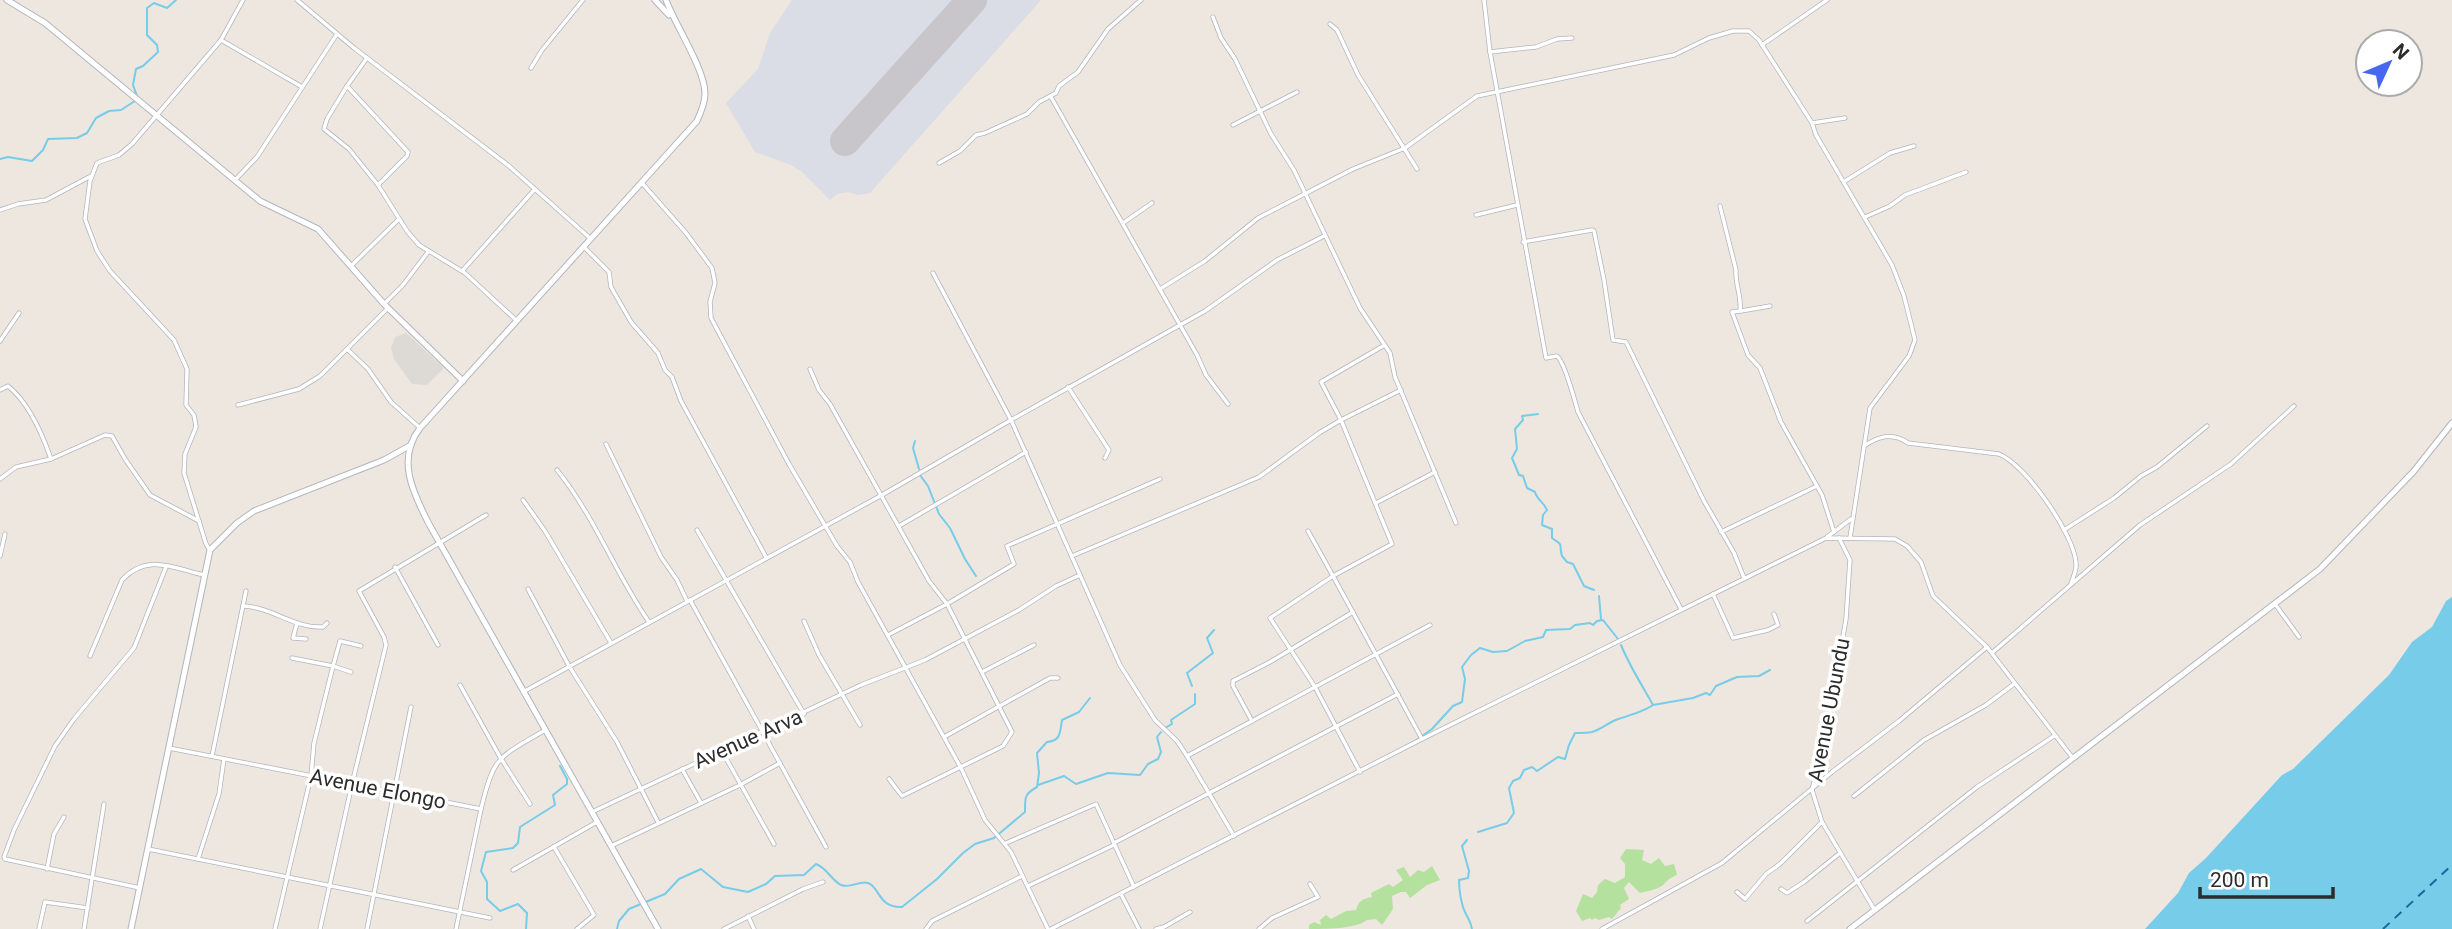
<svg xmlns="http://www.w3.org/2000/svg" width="2452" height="929" font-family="Roboto,sans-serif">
<rect width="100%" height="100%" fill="#ede7df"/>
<polygon fill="#dadce6" points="792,0 1041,0 870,193 858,195 848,192 837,194 830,200 802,172 791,165 755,152 726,103 758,69 770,33"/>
<g fill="#b5e19e">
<path d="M1626,849L1644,850L1642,860L1651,864L1659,858L1665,866L1674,864L1677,875C1669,878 1668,880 1663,885C1657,890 1647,891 1640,893L1629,882L1624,888L1629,899L1620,905L1621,908L1612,919L1609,917L1599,920L1595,918L1592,920L1590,918L1582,921L1576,911L1583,894L1592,898L1597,892L1598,885L1605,879L1615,883L1625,877V864L1620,858Z"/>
<path d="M1432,866L1440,880L1427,885L1410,898L1406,892H1401L1392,896L1393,909L1382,925L1376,919L1367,920C1356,929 1325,929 1309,929V925L1314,922L1321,925L1320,920L1326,915L1331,919L1346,911L1356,910C1359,900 1363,899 1372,897L1371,893L1389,884L1393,887L1403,880L1396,870L1404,867L1410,877L1418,870L1424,872Z"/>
</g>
<polygon fill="#dddad6" points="406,333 444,368 427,385 412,384 394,359 391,348 395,337"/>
<polygon fill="#77ccea" points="2452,597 2452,929 2145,929 2178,893 2189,873 2206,858 2282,775 2293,769 2389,675 2412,642 2432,627 2446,601"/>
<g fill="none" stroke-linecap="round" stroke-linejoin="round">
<g stroke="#77ccea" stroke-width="2">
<polyline points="137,96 133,85 136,69 143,66 158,52 157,45 147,35 147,8 154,3 167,8 176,0"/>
<polyline points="0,159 8,157 32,161 43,150 48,139 77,138 87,133 96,118 109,111 121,110 135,101"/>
<path d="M1538,414L1522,416L1523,420L1515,429L1517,449L1512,458L1519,475L1523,476L1527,488L1535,492C1537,500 1544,502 1547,510L1543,515L1542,525L1552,529V538C1565,547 1558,542 1562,556L1567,562L1573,564L1584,586L1594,590"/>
<polyline points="915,441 913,448 919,469"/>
<polyline points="920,475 928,486 939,514 950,528 965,559 976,576"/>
<polyline points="1599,596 1601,619"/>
<path d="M1621,645C1630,667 1642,685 1653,705"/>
<polyline points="1192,686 1187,673 1213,653 1207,638 1214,630"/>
<polyline points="1165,728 1172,724 1171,720 1195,704 1195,694"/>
<polyline points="1415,741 1432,729 1453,706 1462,702 1465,679 1462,667 1471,655 1480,648 1493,652 1507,651 1525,641 1543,637 1546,630 1570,629 1575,625 1590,623 1593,625 1597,621 1603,620 1618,639"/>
<polyline points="1038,785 1064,776 1076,784 1108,773 1140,775 1148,764 1158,759 1161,752 1157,737 1161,732"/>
<path d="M1478,832L1507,823L1514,813L1509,788L1513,781L1520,778L1524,770L1532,767L1537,771L1558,757L1565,759L1569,745L1575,733C1581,733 1587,733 1592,732C1602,729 1609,722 1618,719C1628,716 1645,711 1653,705L1693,698L1706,693L1710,695L1716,686L1737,677L1759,676L1770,670"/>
<path d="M1467,840L1462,846L1469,871L1468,878L1459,880C1459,889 1461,904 1465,912C1468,919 1471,921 1472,929"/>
<polyline points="526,929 527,913 518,904 500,911 487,899 487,882 481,871 486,852 513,848 518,843 520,827 555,805 553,795 567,784 567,779 560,766"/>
<path d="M617,929L619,921L629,909L665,894L679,879L701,869L723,887L748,892L766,884L775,876L804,875L816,864C827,868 831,880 841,885C851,889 859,880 868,883C880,887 878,908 902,907L937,879L963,853L975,844L994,838L1025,812C1025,798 1024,794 1037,787L1039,773L1037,753L1047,742C1061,741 1060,732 1062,720L1079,712L1090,698"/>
</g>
<polyline stroke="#136b99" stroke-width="2" stroke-dasharray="9 7" stroke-linecap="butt" points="2383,929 2452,865"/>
<polyline stroke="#c8c6ca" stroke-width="30" points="845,141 972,0"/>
<defs>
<g id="street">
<polyline points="297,0 354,48 509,166 591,239"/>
<path d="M1484,0L1490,52L1546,358L1557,356C1565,363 1574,398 1578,412L1681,609"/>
<polyline points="1213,17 1221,38 1235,59 1271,134 1294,170 1360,308 1390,353 1395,377 1456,523"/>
<polyline points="1330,24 1337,30 1358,75 1417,169"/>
<polyline points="221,40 243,0"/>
<polyline points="1762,45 1827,0"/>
<polyline points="1490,52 1536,47 1557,39 1572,38"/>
<polyline points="367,58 347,86 408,152 407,156 378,185 407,231 419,245 465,273 517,321"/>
<polyline points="531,68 542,50 583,0"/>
<polyline points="347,86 327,119 324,129 349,149 378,185"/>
<polyline points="1051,97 1197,355 1206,375 1228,404"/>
<polyline points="1812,123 1845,118"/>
<polyline points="1233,125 1297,92"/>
<polyline points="939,163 960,151 976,135 985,133 1027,114 1039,102 1056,93 1059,86 1078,72 1108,29 1141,0"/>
<polyline points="235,180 257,157 337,34"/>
<polyline points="1845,181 1890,153 1914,146"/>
<polyline points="642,183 686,233 712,268 715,283 710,302 711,318 789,464 837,546 850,562 858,582 961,768 985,820 1011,852 1048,929"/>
<path d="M1720,206L1736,270C1735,284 1742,298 1740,311L1732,312L1748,355L1760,368L1781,422L1822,495L1834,532"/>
<polyline points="0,210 18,204 46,200 91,176"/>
<polyline points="1476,215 1517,205"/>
<polyline points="1865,217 1890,206 1905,195 1966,172"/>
<polyline points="1123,223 1152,203"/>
<polyline points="1523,242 1592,230 1594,231 1604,280 1613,340 1626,342 1704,501 1734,553 1744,578"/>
<polyline points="584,247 609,272 611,287 631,322 658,353 665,370 672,377 681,401 766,557"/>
<polyline points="351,266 399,219"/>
<polyline points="463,270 535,189"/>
<polyline points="1160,289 1205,261 1258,218 1353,169 1405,148 1477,96 1674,55 1709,38 1733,31 1749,31 1759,40 1812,123 1816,135 1892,265 1904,296 1915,340 1909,356 1870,408 1850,538"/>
<polyline points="384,304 403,285 428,252"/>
<polyline points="1741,311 1770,306"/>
<polyline points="0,341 19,313"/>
<polyline points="1383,346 1321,382 1341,420 1401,390"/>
<polyline points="348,350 368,369 391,402 420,428"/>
<polyline points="810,369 819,390 830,404 929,581 947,604 1012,732 1003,746 902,796 889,779"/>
<polyline points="1068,387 1109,450 1105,458"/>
<path d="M0,390L8,386C29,403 42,433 51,459"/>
<polyline points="238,405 299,389 320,376 388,308"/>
<polyline points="606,444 661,557 677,580 687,601"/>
<path d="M1864,446C1879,436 1893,432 1908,443L1999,454C2026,465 2074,534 2076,563C2077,570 2073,577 2071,584"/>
<path d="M557,470C595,517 615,573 649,622"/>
<polyline points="0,479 16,467 51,459 105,435 112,436 125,459 150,495 199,521"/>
<polyline points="523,500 545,531 611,643"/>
<polyline points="1376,503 1435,472"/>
<polyline points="899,526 1026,452"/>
<polyline points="697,530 804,714"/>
<polyline points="2064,530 2114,498 2141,476 2157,467 2207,426"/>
<polyline points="1721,532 1817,486"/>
<polyline points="1827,537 1851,519"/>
<polyline points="1839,538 1850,560 1846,619 1825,741 1812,790 1822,822 1874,909"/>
<polyline points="210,550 206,544 184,473 185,454 196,427 194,415 186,405 187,369 174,340 110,271 97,251 85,219 90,181 97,163 119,155 132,144 221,40 302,87"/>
<polyline points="0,556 5,534"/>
<polyline points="1072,556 1259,477 1319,433 1341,420 1392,544 1333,576 1308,531"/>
<polyline points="395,567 438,645"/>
<polyline points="528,589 569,666 617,742 658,822"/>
<polyline points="1713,594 1733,638 1768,630 1778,625 1774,614"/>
<polyline points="690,600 826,847"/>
<polyline points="2275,604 2299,637"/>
<path d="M243,606C272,607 295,629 323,627L327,623"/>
<polyline points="804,621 819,655 860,725"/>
<polyline points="297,623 293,638 306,639"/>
<polyline points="888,635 947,604 1014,564 1007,546 1160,479"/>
<polyline points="1993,652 2140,525 2231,464 2294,406"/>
<path d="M90,656L122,580C147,553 173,568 204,575"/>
<polyline points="292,658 333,666 340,641 361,646"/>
<polyline points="982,672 1034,645"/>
<polyline points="460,685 500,757 530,804"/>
<polyline points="523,692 882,495 1011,420 933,273"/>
<polyline points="1252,721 1233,686 1233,681 1270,662 1353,612"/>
<polyline points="944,737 1050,678 1058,678"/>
<path d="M169,748L481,809C494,754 499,758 545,730"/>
<polyline points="722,751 774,844"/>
<polyline points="212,756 246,591"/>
<polyline points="1187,756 1430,625"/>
<polyline points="682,769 701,803"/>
<polyline points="1360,772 1315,687 1270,618 1333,576 1422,739"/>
<polyline points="1854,796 1924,740 1986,705 2014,684"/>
<polyline points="592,812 861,685 925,660 1019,610 1056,586 1080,575"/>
<polyline points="1234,836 1187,756 1177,741 1155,720 1120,665 1011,420 1205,311 1277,260 1324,236"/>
<polyline points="1006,843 1096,804 1134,887"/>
<polyline points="1114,843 1398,694"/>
<polyline points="611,846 740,785 780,763"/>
<polyline points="554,847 594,915 577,929"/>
<polyline points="148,849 490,918"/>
<polyline points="198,859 219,794 224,759"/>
<polyline points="47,869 54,834 64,817"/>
<polyline points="513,870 597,822"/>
<polyline points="1028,886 1114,845"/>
<polyline points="140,888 5,859 4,857 14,830 55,746 74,719 134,648 166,567"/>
<polyline points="1781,889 1787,893 1804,882 1840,853"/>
<polyline points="1737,892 1745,899 1766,874 1780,864 1822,822"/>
<polyline points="1121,894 1139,929"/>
<polyline points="748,916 754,929"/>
<polyline points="1807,921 1977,787 2054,736"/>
<polyline points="39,929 45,902 88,908"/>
<polyline points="84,929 104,804"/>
<polyline points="275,929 311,776 314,743 333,666 351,672"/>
<polyline points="320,929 352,784 386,645 384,637 359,591 486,515"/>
<polyline points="367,929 411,707"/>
<polyline points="456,929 481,809"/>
<polyline points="724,929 803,889 823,882"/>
<polyline points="926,929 932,921 1022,876"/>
<polyline points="1051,929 1422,739 1826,538 1895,539 1907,546 1921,562 1933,596 1987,647 2072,757"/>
<polyline points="1156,929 1164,927 1190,912"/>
<polyline points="1259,929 1272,918 1318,897 1310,884"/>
<polyline points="1602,929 1722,863 1832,772 1899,721 1987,647"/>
</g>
<g id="secondary">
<polyline points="7,0 45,23 260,201 318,229 384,304 463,381"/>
<polyline points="655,0 669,15"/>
<polyline points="131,929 210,550 237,523 254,511 384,460 411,445"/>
<path d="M658,929L429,524C413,493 396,459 420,428L697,121C701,112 705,103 705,94C705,69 675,25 666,0"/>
<polyline points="1850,929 2320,569 2414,471 2452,423"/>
</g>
</defs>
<use href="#street" stroke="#b2b5bf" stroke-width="5"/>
<use href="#secondary" stroke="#b2b5bf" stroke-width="7"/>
<use href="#street" stroke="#fff" stroke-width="3.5"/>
<use href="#secondary" stroke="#fff" stroke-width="5"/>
</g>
<g text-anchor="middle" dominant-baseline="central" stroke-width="7" stroke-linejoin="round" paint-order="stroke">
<g font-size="21" fill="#2c2c2c" stroke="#fff">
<text transform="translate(1829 710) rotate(-79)">Avenue Ubundu</text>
<text transform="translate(748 739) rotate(-24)">Avenue Arva</text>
<text transform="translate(378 789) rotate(11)">Avenue Elongo</text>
</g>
</g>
<g transform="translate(2389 63) rotate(46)"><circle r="33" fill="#ffffff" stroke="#ababab" stroke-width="2"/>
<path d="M0-5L12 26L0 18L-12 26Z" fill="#4767f2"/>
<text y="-10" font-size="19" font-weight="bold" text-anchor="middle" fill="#2c2c2c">N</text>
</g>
<path d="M2200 887v10h133v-10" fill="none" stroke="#2c2c2c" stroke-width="3.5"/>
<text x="2210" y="887" font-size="21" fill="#2c2c2c" stroke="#ffffff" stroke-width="5" paint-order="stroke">200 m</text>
</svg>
